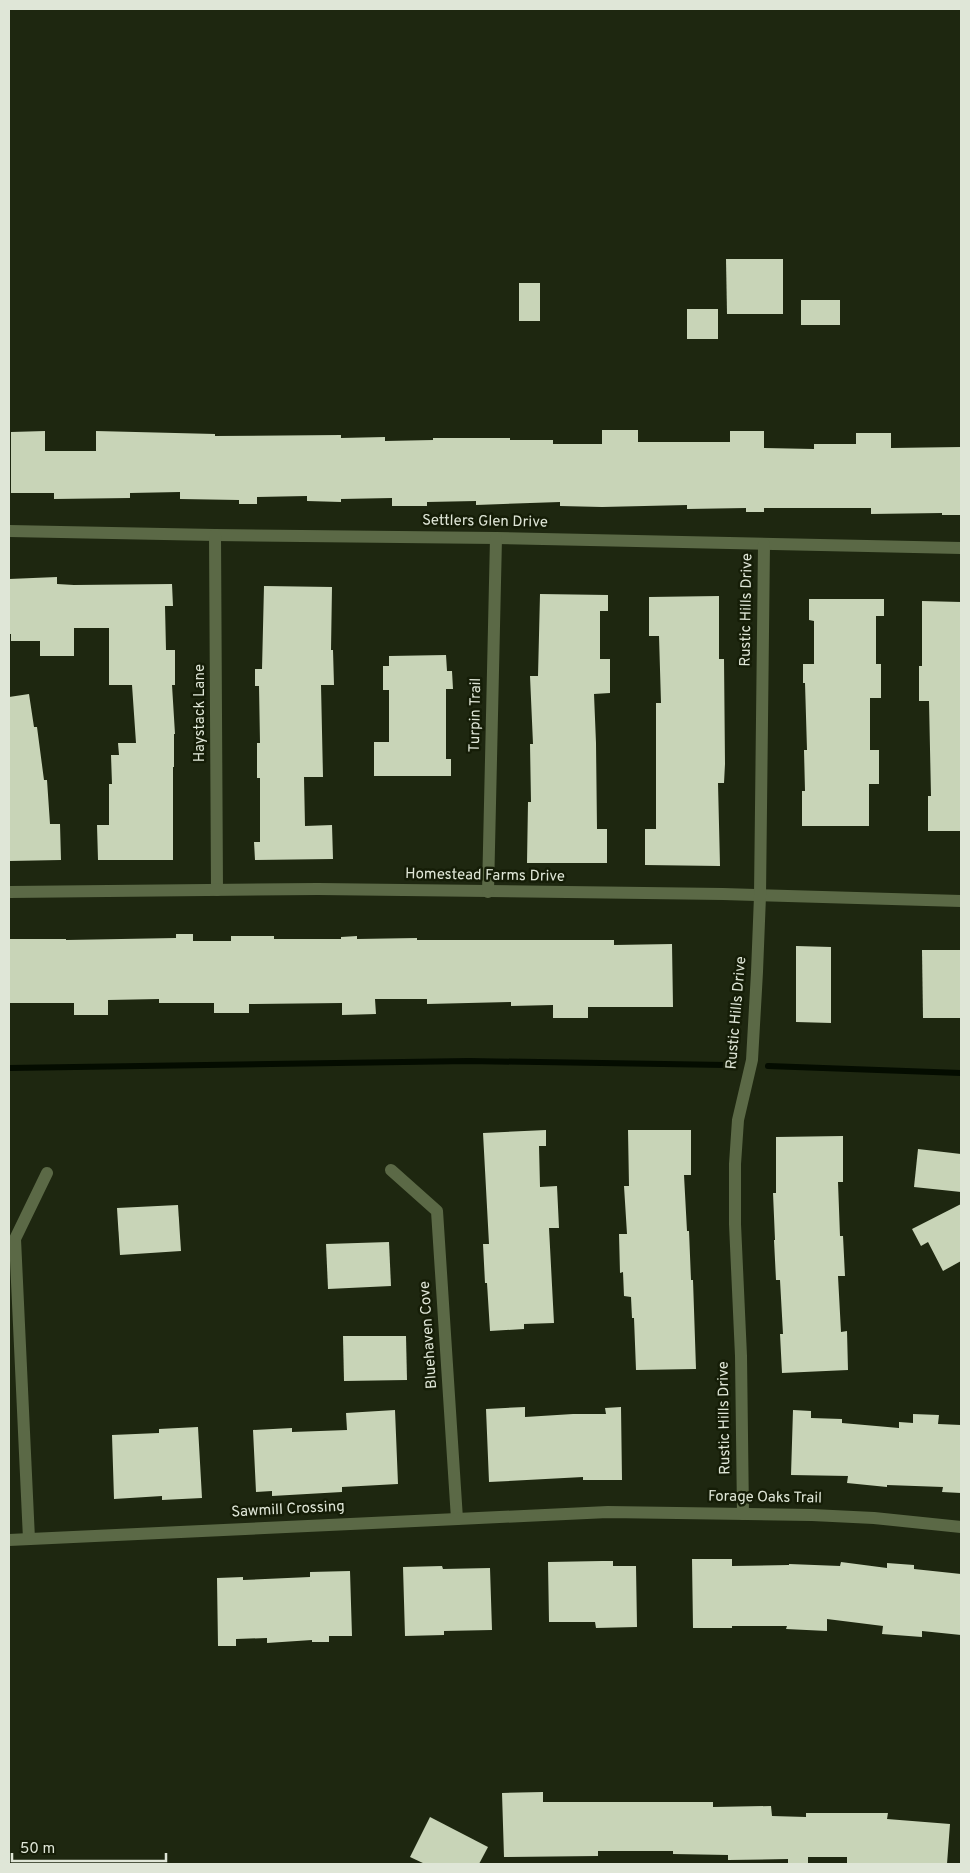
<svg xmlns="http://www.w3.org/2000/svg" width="970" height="1873" font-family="Overpass,sans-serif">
<rect width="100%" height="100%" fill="#1e2710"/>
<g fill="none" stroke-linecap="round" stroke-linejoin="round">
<g stroke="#040c00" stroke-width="6">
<polyline points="768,1066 961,1073"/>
<polyline points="9,1068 469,1061 726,1065"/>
</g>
</g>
<g fill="#c8d4b7">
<polygon points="726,259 783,259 783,314 727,314"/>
<rect x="519" y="283" width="21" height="38"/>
<rect x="801" y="300" width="39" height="25"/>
<rect x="687" y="309" width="31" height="30"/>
<polygon points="602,430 638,430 638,442 730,442 730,431 764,431 764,448 814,449 814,444 856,444 856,433 891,433 891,448 961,447 961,515 942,515 942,513 871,514 871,508 764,508 764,512 746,512 746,508 687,509 687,505 602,507 560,506 560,502 476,505 476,501 427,502 427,506 392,506 392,498 341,499 341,502 307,501 307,496 257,497 257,504 239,504 239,500 180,499 180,492 130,493 130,498 54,499 54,493 11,493 11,432 45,431 45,451 96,451 96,431 215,434 215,436 341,435 341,438 385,437 385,441 433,440 433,438 510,438 510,440 553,440 553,444 602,444"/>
<polygon points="57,577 57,584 74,585 172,584 173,606 165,606 166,650 175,650 175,685 172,685 175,734 174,734 174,767 173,767 173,860 98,860 97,825 109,825 109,784 112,784 111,755 119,755 118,743 136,743 132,685 109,685 109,628 74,628 74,656 40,656 40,641 11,641 11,634 9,634 9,579"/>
<polygon points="264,586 332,587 331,650 333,650 334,685 321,685 323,777 304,777 305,826 332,825 333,859 255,860 254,842 260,842 260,778 257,778 257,743 260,743 259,686 255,686 255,669 262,669"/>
<polygon points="540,594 608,595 608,611 600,611 600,659 610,659 610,693 594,694 596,743 597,829 607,829 607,863 527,863 528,802 531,802 530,744 533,744 530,676 538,676"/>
<polygon points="719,596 719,659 724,659 725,764 724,783 718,783 720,866 645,865 645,829 656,829 656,703 661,703 659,636 649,636 649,597"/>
<polygon points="809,599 884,599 884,616 876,616 876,664 881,664 881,698 870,698 870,750 879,750 879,784 869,784 869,826 802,826 802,791 805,791 804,750 807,750 805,683 803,683 803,664 814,664 814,621 809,620"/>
<polygon points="922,601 961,602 961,831 928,831 928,796 931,796 929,701 919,701 919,666 922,666"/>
<polygon points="446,655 447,671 452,671 453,689 446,689 446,759 451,759 451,776 374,776 374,742 389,742 389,690 383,690 383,666 389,666 389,656"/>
<polygon points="29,694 34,727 37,727 44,780 47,780 50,824 60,824 61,860 9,861 9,697"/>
<polygon points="176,934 193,934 193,941 231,941 231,936 274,936 274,939 341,939 341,937 357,936 357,939 417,938 417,940 614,940 614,945 672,944 673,1007 588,1007 588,1018 553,1018 553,1005 511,1006 511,1002 427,1004 427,999 375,999 376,1014 342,1015 342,1003 249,1004 249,1013 214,1013 214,1003 159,1003 159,999 108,1000 108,1015 74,1015 74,1003 9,1003 9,939 66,939 66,940 176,938"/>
<polygon points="796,946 831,947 831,1023 796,1022"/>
<polygon points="922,950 961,950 961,1018 923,1018"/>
<polygon points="546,1130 546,1146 539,1146 540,1187 557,1186 559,1228 549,1228 554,1323 524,1324 524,1329 490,1331 487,1283 485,1283 483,1244 489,1244 483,1133"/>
<polygon points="628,1130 691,1130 691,1175 684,1175 687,1231 689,1231 691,1280 693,1280 696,1369 636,1370 634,1318 632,1318 631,1297 624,1296 623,1272 620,1273 619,1234 627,1234 624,1186 629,1186"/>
<polygon points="843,1136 843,1182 838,1182 840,1236 843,1236 845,1276 838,1276 841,1332 847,1331 848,1370 782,1373 780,1334 783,1334 780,1280 776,1280 774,1240 775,1240 773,1193 776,1193 776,1137"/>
<polygon points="918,1149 961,1154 961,1192 914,1187"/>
<polygon points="961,1204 961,1261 943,1271 928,1242 921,1246 912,1229"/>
<polygon points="178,1205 181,1251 120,1255 117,1208"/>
<polygon points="389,1242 391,1286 328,1289 326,1244"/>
<polygon points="343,1336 406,1336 407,1380 344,1381"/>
<polygon points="525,1407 525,1417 573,1414 606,1414 605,1408 621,1407 622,1480 583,1480 583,1477 489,1482 486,1409"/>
<polygon points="395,1410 398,1484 342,1487 342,1492 272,1496 272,1491 256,1492 253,1430 292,1428 292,1432 347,1430 346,1413"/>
<polygon points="793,1410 811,1411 811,1418 842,1419 842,1423 899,1428 899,1422 913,1423 913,1414 939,1415 938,1424 961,1425 961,1493 942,1492 943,1487 887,1485 887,1487 847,1483 848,1476 791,1475"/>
<polygon points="198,1427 202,1498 162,1500 162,1496 114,1499 112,1435 159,1433 159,1429"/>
<polygon points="692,1559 732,1559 732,1566 789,1565 789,1564 840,1566 841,1562 887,1568 887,1563 914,1565 914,1569 961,1574 961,1635 922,1631 922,1637 882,1634 883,1626 827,1619 827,1631 786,1629 787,1626 732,1626 732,1628 693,1628"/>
<polygon points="602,1561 613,1561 613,1566 636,1566 637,1627 596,1628 595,1622 549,1622 548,1562"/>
<polygon points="442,1566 443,1569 490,1568 492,1630 444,1631 444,1635 405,1636 403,1567"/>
<polygon points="350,1571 352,1636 329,1636 329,1642 312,1642 312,1640 267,1643 267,1638 236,1639 236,1646 218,1646 217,1578 243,1577 243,1580 310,1577 310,1572"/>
<polygon points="543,1792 543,1802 713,1802 713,1807 771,1806 772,1816 806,1817 806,1813 888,1813 887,1819 950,1824 947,1864 847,1864 847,1857 808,1857 808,1863 788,1863 788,1859 728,1860 728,1855 673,1854 673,1851 598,1851 598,1856 504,1857 502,1793"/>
<polygon points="430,1817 488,1847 479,1864 425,1864 410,1857"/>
</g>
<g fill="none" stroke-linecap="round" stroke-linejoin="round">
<g stroke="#5b6946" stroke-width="12">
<polyline points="9,531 215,535 496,538 961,548"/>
<polyline points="215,535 217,890"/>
<polyline points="9,892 318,889 723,894 961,901"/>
<polyline points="488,892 496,538"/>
<polyline points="391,1170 437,1211 457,1519"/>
<polyline points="743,1514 741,1356 735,1224 735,1164 738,1120 752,1060 757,972 760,896 764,544"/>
<polyline points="29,1539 15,1239 47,1173"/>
<polyline points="9,1540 608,1512 812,1515 874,1518 961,1527"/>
</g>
</g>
<g text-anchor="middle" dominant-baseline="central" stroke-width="5" stroke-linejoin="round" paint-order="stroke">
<g font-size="15" fill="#dfe6d7" stroke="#151d07">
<text transform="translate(485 522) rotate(1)">Settlers Glen Drive</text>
<text transform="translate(747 610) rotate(-89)">Rustic Hills Drive</text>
<text transform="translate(200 713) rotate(-90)">Haystack Lane</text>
<text transform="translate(476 715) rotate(-89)">Turpin Trail</text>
<text transform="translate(485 876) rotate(1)">Homestead Farms Drive</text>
<text transform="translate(737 1013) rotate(-85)">Rustic Hills Drive</text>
<text transform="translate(429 1335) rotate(-94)">Bluehaven Cove</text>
<text transform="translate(725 1418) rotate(-91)">Rustic Hills Drive</text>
<text transform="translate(765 1498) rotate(1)">Forage Oaks Trail</text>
<text transform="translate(288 1510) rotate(-3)">Sawmill Crossing</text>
</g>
</g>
<rect width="970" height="1873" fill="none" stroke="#dfe6d7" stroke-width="20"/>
<path d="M12 1853v8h154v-8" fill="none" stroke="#dfe6d7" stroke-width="2.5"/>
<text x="20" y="1853" font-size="15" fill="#dfe6d7" stroke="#151d07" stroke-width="4" paint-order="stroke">50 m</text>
</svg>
